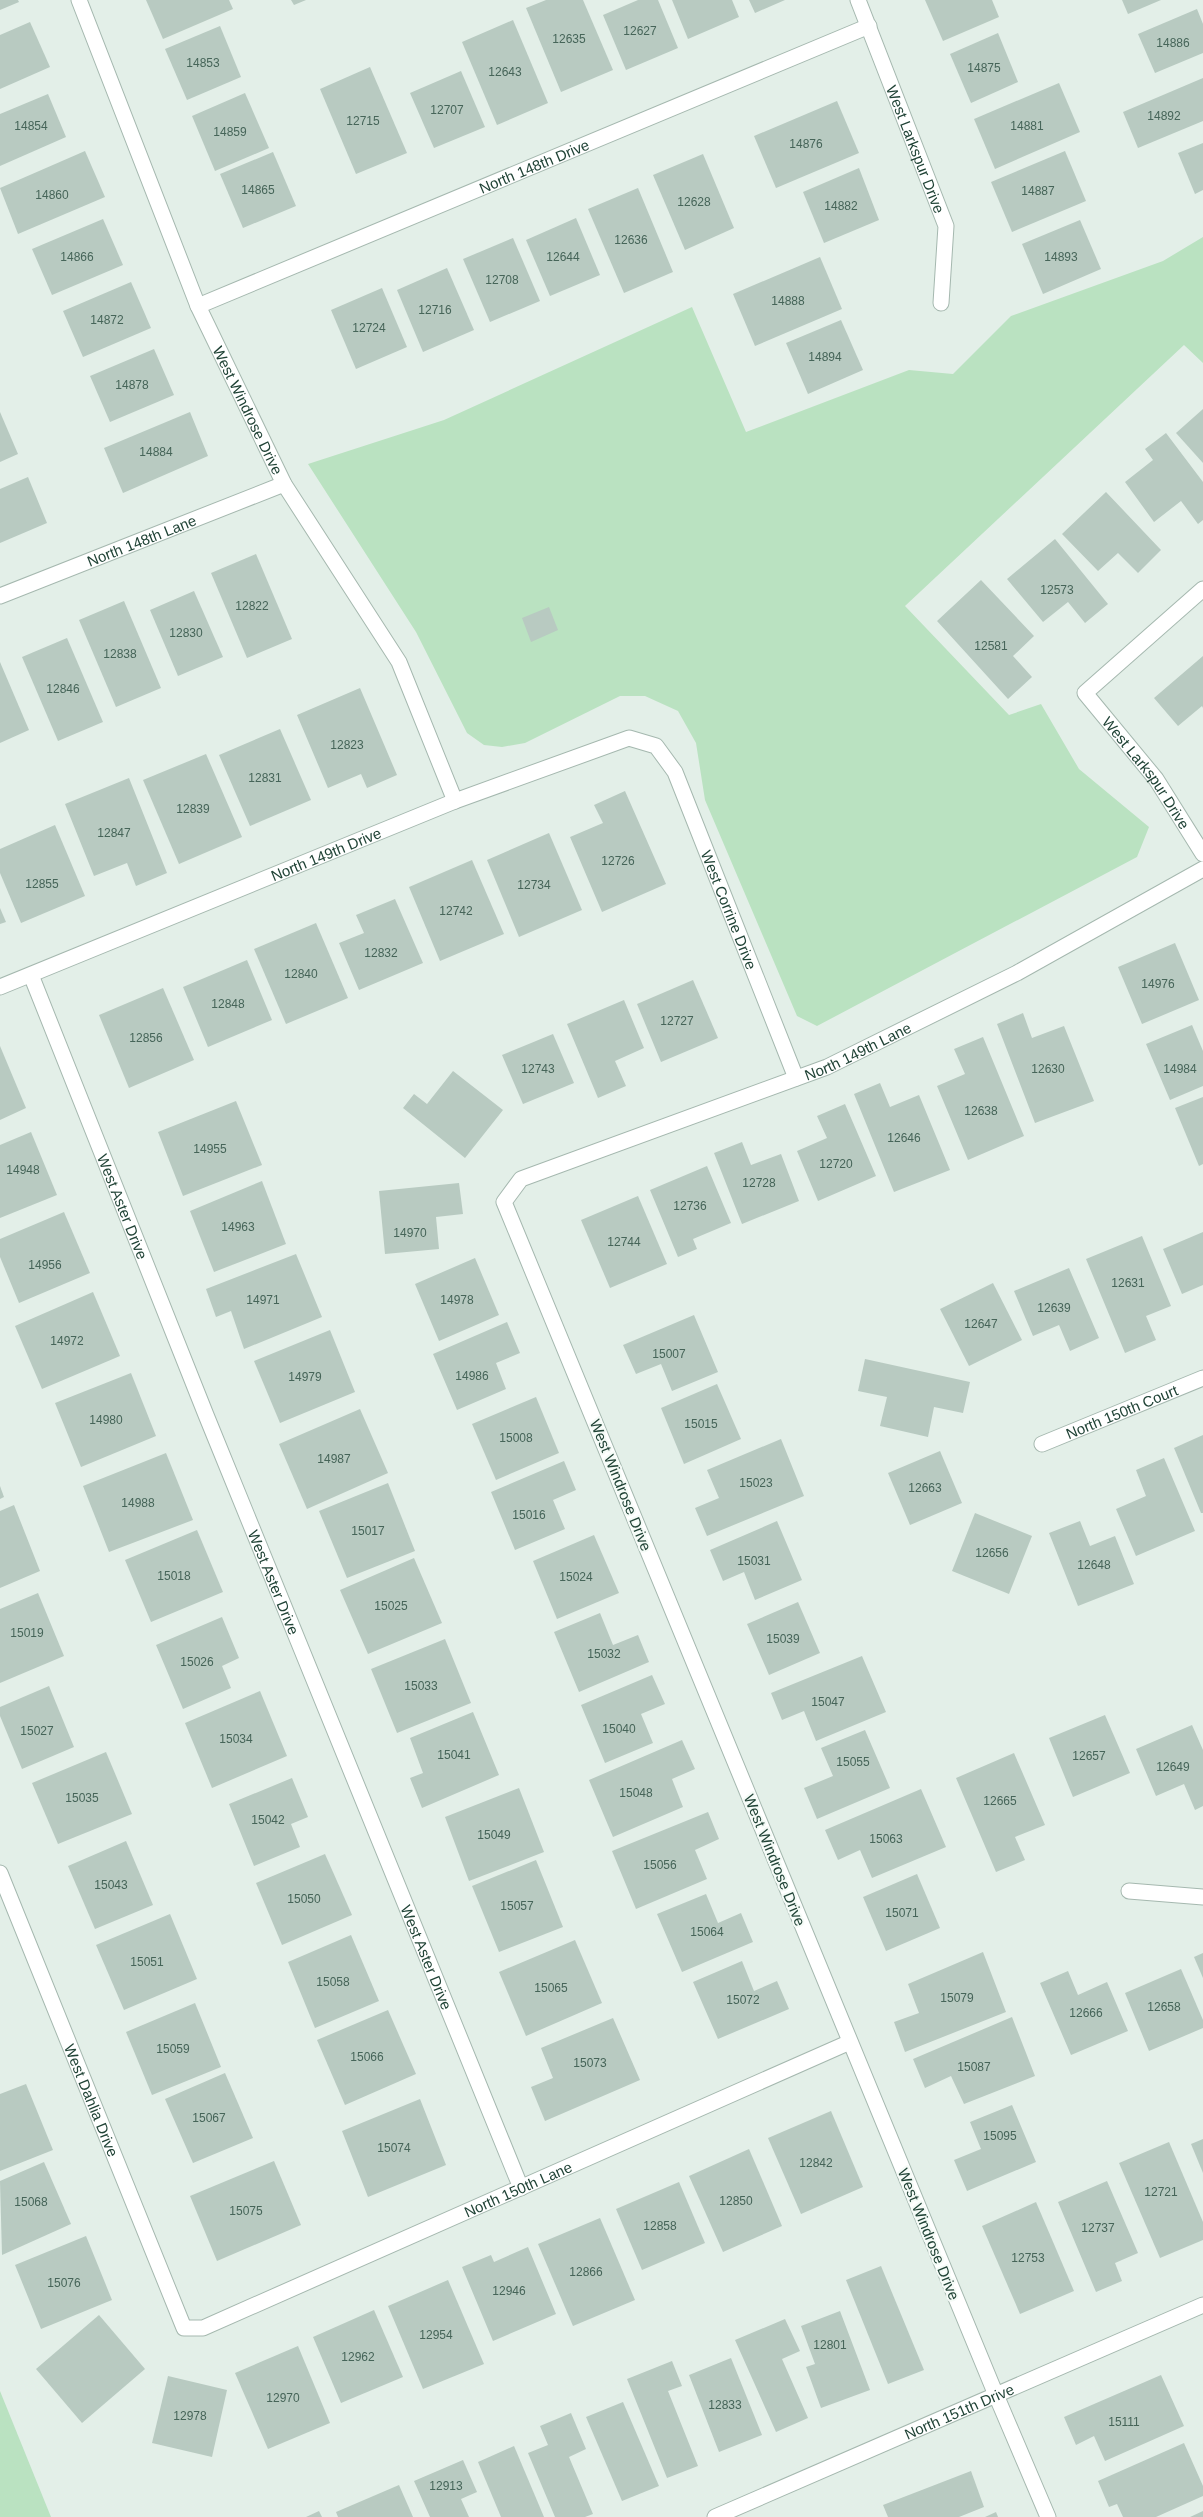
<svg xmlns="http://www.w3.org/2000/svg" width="1203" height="2517" font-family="Helvetica,sans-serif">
<rect width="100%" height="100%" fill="#e3efe8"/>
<g fill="#bae2c1">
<polygon points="1203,237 1203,363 1184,345 905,606 1009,715 1041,704 1079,769 1149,827 1137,857 817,1026 797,1016 705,800 696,743 678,711 645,696 620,696 525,743 502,747 484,745 467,733 416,632 308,464 444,420 692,307 746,432 909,370 953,374 1011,316 1163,261"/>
<polygon points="0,2391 51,2517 0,2517"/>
</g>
<g fill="#b8cac1">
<polygon points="0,0 18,0 19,2 0,10"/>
<polygon points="146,0 229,0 233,9 163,39"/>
<polygon points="291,0 306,0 294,5"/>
<polygon points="546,0 583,0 613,70 561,92 526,8"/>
<polygon points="638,0 658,0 678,48 626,70 603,15"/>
<polygon points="672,0 732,0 739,17 688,39"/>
<polygon points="749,0 785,0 755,13"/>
<polygon points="925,0 992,0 999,17 943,41"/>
<polygon points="1122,0 1161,0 1128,14"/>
<polygon points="1197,9 1203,24 1203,53 1155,73 1138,34"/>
<polygon points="513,20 548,103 497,125 462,42"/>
<polygon points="30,22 50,67 0,89 0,35"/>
<polygon points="220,26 241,77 187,100 165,49"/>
<polygon points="998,33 1018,82 971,103 950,54"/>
<polygon points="370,67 407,153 356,174 320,89"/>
<polygon points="461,71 485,127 434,148 410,93"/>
<polygon points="1203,78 1203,121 1138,148 1123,112"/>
<polygon points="1059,83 1080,132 995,169 974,119"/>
<polygon points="245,93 269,148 215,171 192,116"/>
<polygon points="48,94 66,137 0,166 0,114"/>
<polygon points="837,101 859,153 776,188 754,136"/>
<polygon points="1203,143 1203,190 1195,194 1178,153"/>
<polygon points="85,151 105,197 18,234 0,188"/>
<polygon points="1065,151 1086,201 1012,232 991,182"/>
<polygon points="273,152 296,206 243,228 220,174"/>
<polygon points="703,154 734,228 685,250 653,175"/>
<polygon points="859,168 879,220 824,243 803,192"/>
<polygon points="638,188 673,272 624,293 588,209"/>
<polygon points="576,218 600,275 550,296 526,240"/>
<polygon points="103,219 123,265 52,295 32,249"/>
<polygon points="1080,220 1101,269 1043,294 1022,244"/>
<polygon points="513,238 540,301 490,322 463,259"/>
<polygon points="820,257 842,309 755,346 733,294"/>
<polygon points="447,268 474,330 423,352 397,290"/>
<polygon points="131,282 151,328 83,357 63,311"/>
<polygon points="382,288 407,347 356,369 331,310"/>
<polygon points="841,320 863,370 808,394 786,343"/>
<polygon points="154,349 174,395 110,422 90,376"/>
<polygon points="1203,409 1203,463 1176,433"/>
<polygon points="0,412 18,454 0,462"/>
<polygon points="190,412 208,456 123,493 104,448"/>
<polygon points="1166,433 1203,482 1203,520 1198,524 1181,501 1154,522 1125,482 1153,460 1145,449"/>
<polygon points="28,477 47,523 0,543 0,489"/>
<polygon points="1106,492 1161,550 1138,573 1118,553 1098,571 1062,534"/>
<polygon points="1055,539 1108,604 1085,623 1068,602 1043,622 1007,579"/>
<polygon points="256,554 292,639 247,658 211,573"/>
<polygon points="981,580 1034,636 1013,656 1032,677 1008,699 937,621"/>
<polygon points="194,591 223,657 178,676 150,610"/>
<polygon points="124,601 161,688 116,707 79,620"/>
<polygon points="549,607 558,630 531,642 522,618"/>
<polygon points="67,638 103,722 58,741 22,657"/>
<polygon points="1203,656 1203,708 1202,706 1178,726 1154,698"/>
<polygon points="0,662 29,730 0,743"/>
<polygon points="360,688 397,775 367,788 361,774 328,788 297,715"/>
<polygon points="280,729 311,800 250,826 219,755"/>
<polygon points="206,754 242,837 179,864 143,780"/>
<polygon points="129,778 167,873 136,886 127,863 94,876 65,804"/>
<polygon points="625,791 666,884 602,912 570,837 603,823 594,805"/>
<polygon points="55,825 85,896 21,923 0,873 0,849"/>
<polygon points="549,833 582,910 519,937 487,860"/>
<polygon points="472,860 504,934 440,961 409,887"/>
<polygon points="395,899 423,963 359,990 339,943 364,933 356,915"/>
<polygon points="0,908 6,922 0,924"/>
<polygon points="316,923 348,998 286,1024 254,949"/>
<polygon points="1175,943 1199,1000 1142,1024 1118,967"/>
<polygon points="247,960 272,1020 208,1047 183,987"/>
<polygon points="693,980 718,1038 661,1062 637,1004"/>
<polygon points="163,988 194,1060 129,1088 99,1015"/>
<polygon points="624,1000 644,1048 615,1061 626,1086 598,1098 567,1024"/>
<polygon points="1023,1013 1032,1038 1064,1026 1094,1101 1035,1123 997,1024"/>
<polygon points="1192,1025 1203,1051 1203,1086 1170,1100 1146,1044"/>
<polygon points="553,1034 574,1083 523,1104 502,1055"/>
<polygon points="983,1037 1024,1136 968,1160 937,1086 965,1074 954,1049"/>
<polygon points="0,1046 26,1108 0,1120"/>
<polygon points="453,1071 503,1110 465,1158 403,1108 414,1094 427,1104"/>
<polygon points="880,1083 890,1107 919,1095 950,1170 894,1192 854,1094"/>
<polygon points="1203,1097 1203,1164 1199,1166 1175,1108"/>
<polygon points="236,1101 262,1165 183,1196 158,1132"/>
<polygon points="845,1104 876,1176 818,1201 797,1151 827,1138 817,1116"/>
<polygon points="31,1132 57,1195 0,1218 0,1145"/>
<polygon points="742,1142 751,1165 781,1154 799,1201 742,1224 714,1153"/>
<polygon points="707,1166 731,1223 693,1239 697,1249 678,1257 650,1190"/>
<polygon points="262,1181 286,1244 214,1272 190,1211"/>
<polygon points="459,1183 463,1214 436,1217 439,1249 385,1254 379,1191"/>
<polygon points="638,1196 667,1264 610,1288 581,1220"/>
<polygon points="64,1212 90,1273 19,1303 0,1257 0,1239"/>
<polygon points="1203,1232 1203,1285 1182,1294 1163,1249"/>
<polygon points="1142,1236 1171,1306 1146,1316 1156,1340 1125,1353 1086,1259"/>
<polygon points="296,1254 322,1317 244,1349 231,1311 216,1317 206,1289"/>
<polygon points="475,1258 499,1315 439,1341 415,1284"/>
<polygon points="1069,1268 1099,1338 1070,1351 1059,1325 1033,1336 1014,1291"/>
<polygon points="993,1283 1022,1340 969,1366 940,1309"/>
<polygon points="93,1292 120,1356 42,1389 15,1326"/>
<polygon points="694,1315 718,1372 672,1391 661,1364 636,1374 623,1345"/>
<polygon points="507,1322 520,1353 496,1363 506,1389 457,1410 433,1354"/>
<polygon points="330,1330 355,1392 280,1423 254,1361"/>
<polygon points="865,1359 970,1382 963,1413 934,1407 928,1437 880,1426 887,1397 858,1391"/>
<polygon points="131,1373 156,1436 81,1467 55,1403"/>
<polygon points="717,1384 741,1439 684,1464 661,1408"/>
<polygon points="536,1397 559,1453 496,1480 472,1424"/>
<polygon points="360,1409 388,1473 307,1509 279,1444"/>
<polygon points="1203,1435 1203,1513 1201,1513 1174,1448"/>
<polygon points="781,1439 804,1496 707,1536 695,1508 719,1498 707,1470"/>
<polygon points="940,1451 962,1503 910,1525 888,1473"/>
<polygon points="166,1453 193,1520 109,1552 83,1486"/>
<polygon points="1164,1458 1195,1531 1136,1556 1116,1509 1146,1496 1136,1470"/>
<polygon points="564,1461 576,1490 553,1500 565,1529 515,1550 491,1492"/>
<polygon points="388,1483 415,1551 347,1578 319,1511"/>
<polygon points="0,1486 4,1497 0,1499"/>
<polygon points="14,1505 40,1571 0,1588 0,1511"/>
<polygon points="975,1513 1032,1536 1009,1594 952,1571"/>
<polygon points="777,1521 802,1580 755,1600 744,1572 723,1581 710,1550"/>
<polygon points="1080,1521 1090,1546 1115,1536 1134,1584 1078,1606 1049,1533"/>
<polygon points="197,1530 223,1592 151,1622 125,1560"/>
<polygon points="594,1535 619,1593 557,1619 533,1561"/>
<polygon points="414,1558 442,1623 368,1654 340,1590"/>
<polygon points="38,1593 64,1656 0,1683 0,1609"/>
<polygon points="798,1602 820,1653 769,1675 747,1624"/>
<polygon points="600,1613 613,1645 638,1635 649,1662 579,1692 554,1632"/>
<polygon points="222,1617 239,1658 222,1666 231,1688 183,1709 156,1645"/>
<polygon points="445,1639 471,1703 397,1733 371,1669"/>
<polygon points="862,1656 886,1712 816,1741 804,1711 782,1720 771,1693"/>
<polygon points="652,1675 665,1704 641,1714 653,1743 605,1763 581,1705"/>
<polygon points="49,1686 74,1747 22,1769 0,1716 0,1707"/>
<polygon points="260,1691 287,1756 212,1788 185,1723"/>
<polygon points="473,1712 499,1775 422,1808 410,1778 423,1773 410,1738"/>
<polygon points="1105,1715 1130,1773 1073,1797 1049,1738"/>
<polygon points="1192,1725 1203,1750 1203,1806 1195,1810 1184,1784 1156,1796 1136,1749"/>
<polygon points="865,1730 890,1788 817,1819 804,1788 833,1776 821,1748"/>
<polygon points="682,1740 695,1769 672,1779 683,1807 613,1837 589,1780"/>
<polygon points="106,1752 132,1814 58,1844 32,1783"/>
<polygon points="1014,1753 1045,1825 1015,1837 1025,1860 996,1872 956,1778"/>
<polygon points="292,1778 308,1817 291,1824 300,1847 254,1866 229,1804"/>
<polygon points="519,1788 544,1852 469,1881 445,1817"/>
<polygon points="921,1789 946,1847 872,1878 860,1850 838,1860 825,1830"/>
<polygon points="708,1812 719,1839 695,1850 707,1879 636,1909 612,1851"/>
<polygon points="126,1841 153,1905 95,1929 68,1866"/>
<polygon points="325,1854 352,1915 282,1945 256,1883"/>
<polygon points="536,1860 563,1927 499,1952 472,1886"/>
<polygon points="917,1874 940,1928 886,1951 863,1897"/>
<polygon points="706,1894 718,1923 741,1913 753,1942 682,1972 657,1914"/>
<polygon points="170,1914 197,1979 124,2010 96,1945"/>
<polygon points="351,1935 379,2001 315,2028 288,1962"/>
<polygon points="575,1940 602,2003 526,2036 499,1972"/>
<polygon points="983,1952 1006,2012 905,2052 894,2022 919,2013 908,1984"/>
<polygon points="1203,1953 1203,1978 1194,1957"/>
<polygon points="742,1961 754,1991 777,1981 789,2009 718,2039 693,1982"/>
<polygon points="1181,1969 1203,2020 1203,2028 1149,2051 1125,1993"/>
<polygon points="1068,1971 1078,1995 1107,1982 1128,2031 1071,2055 1040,1983"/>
<polygon points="195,2003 221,2067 152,2095 126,2032"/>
<polygon points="388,2010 416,2074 345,2105 317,2040"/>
<polygon points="1012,2017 1035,2076 964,2104 951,2076 925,2088 913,2059"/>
<polygon points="613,2018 640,2080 545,2121 531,2087 553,2078 541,2048"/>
<polygon points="225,2073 253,2138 193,2163 165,2099"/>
<polygon points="26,2084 53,2150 0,2171 0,2094"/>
<polygon points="420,2099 446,2165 368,2197 342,2131"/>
<polygon points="1012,2105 1036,2162 967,2191 954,2160 981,2149 970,2122"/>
<polygon points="831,2111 863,2187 801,2214 768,2138"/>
<polygon points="1203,2139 1203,2173 1191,2144"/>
<polygon points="1169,2142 1203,2222 1203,2240 1160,2258 1119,2163"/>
<polygon points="749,2149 782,2226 723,2252 689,2176"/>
<polygon points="274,2161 301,2225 217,2261 190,2196"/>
<polygon points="44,2162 71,2224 2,2255 0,2181"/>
<polygon points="1107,2181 1138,2253 1115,2263 1122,2281 1096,2292 1058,2202"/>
<polygon points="679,2182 705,2243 642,2270 616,2209"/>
<polygon points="1036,2202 1074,2291 1020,2314 982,2226"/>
<polygon points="600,2218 635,2300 573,2326 538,2244"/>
<polygon points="86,2236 112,2300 41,2329 15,2265"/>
<polygon points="528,2247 556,2314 493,2341 462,2267 491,2255 494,2262"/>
<polygon points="881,2266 924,2370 888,2384 846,2280"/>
<polygon points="448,2280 484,2364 423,2389 388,2306"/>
<polygon points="374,2310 403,2377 341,2403 313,2337"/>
<polygon points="840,2311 870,2390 821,2408 806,2367 815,2364 801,2326"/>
<polygon points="99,2315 145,2369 82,2423 36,2369"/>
<polygon points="785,2319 800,2351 782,2359 808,2418 776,2432 735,2340"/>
<polygon points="298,2346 330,2423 268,2449 235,2373"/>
<polygon points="731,2358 762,2435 719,2452 689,2375"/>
<polygon points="672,2361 682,2386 668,2391 698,2466 667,2478 627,2379"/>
<polygon points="1161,2375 1184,2426 1105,2461 1094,2436 1076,2445 1064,2417"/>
<polygon points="168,2376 227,2390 212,2457 152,2443"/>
<polygon points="623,2402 659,2486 622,2501 586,2417"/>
<polygon points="571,2413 586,2449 569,2457 593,2514 585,2517 555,2517 528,2453 548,2445 540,2426"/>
<polygon points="1184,2443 1203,2486 1203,2496 1156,2517 1123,2517 1117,2504 1109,2507 1098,2481"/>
<polygon points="514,2446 544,2517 501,2517 478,2462"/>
<polygon points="463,2460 477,2492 461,2499 469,2517 430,2517 414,2481"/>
<polygon points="971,2471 984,2507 959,2517 888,2517 883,2505"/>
<polygon points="399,2485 413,2517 338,2517 336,2512"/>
<polygon points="319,2511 322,2517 306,2517"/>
<polygon points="1203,2511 1203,2517 1190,2517"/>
<polygon points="996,2512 998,2517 985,2517"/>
</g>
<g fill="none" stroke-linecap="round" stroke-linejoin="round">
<defs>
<g id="street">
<path id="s1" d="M79,0L198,306L284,484L399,662L455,801"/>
<path id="s2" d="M858,0L946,226L941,303"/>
<path id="s3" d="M198,306L869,26"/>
<path id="s4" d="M1203,589L1085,693L1156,779L1203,854"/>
<path id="s5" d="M0,596L284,484"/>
<path id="s6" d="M31,975L206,1415L521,2188"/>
<path id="s7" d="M0,987L455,801L629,738L656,746L675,772L796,1078"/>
<path id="s8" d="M1042,1444L1203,1378"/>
<path id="s9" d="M0,1873L184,2328H203L850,2042"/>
<polyline points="1129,1891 1203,1897"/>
<path id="s10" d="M715,2517L1203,2305"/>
<path id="s11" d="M1048,2517L996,2395L504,1202L521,1179L827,1067L1017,973L1203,869"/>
</g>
</defs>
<use href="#street" stroke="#a5b8af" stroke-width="17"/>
<use href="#street" stroke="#fff" stroke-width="15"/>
</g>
<g text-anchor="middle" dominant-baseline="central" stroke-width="4" stroke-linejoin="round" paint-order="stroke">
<g font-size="12" fill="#466559">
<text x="640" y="31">12627</text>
<text x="569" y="39">12635</text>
<text x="1173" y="43">14886</text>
<text x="203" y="63">14853</text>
<text x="984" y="68">14875</text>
<text x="505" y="72">12643</text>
<text x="447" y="110">12707</text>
<text x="1164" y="116">14892</text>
<text x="363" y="121">12715</text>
<text x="31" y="126">14854</text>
<text x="1027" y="126">14881</text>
<text x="230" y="132">14859</text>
<text x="806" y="144">14876</text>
<text x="258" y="190">14865</text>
<text x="1038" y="191">14887</text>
<text x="52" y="195">14860</text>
<text x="694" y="202">12628</text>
<text x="841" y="206">14882</text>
<text x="631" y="240">12636</text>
<text x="77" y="257">14866</text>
<text x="563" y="257">12644</text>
<text x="1061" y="257">14893</text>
<text x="502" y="280">12708</text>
<text x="788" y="301">14888</text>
<text x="435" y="310">12716</text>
<text x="107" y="320">14872</text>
<text x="369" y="328">12724</text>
<text x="825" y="357">14894</text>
<text x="132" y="385">14878</text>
<text x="156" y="452">14884</text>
<text x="1057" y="590">12573</text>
<text x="252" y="606">12822</text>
<text x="186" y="633">12830</text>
<text x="991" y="646">12581</text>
<text x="120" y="654">12838</text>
<text x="63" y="689">12846</text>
<text x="347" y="745">12823</text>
<text x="265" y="778">12831</text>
<text x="193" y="809">12839</text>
<text x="114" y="833">12847</text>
<text x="618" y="861">12726</text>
<text x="42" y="884">12855</text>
<text x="534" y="885">12734</text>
<text x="456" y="911">12742</text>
<text x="381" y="953">12832</text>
<text x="301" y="974">12840</text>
<text x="1158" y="984">14976</text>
<text x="228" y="1004">12848</text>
<text x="677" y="1021">12727</text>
<text x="146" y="1038">12856</text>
<text x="538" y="1069">12743</text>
<text x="1048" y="1069">12630</text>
<text x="1180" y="1069">14984</text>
<text x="981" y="1111">12638</text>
<text x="904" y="1138">12646</text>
<text x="210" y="1149">14955</text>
<text x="836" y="1164">12720</text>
<text x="23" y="1170">14948</text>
<text x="759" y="1183">12728</text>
<text x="690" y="1206">12736</text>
<text x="238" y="1227">14963</text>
<text x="410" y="1233">14970</text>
<text x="624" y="1242">12744</text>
<text x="45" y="1265">14956</text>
<text x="1128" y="1283">12631</text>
<text x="263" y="1300">14971</text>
<text x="457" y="1300">14978</text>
<text x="1054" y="1308">12639</text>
<text x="981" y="1324">12647</text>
<text x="67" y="1341">14972</text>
<text x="669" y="1354">15007</text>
<text x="472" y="1376">14986</text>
<text x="305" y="1377">14979</text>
<text x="106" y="1420">14980</text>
<text x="701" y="1424">15015</text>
<text x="516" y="1438">15008</text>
<text x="334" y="1459">14987</text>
<text x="756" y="1483">15023</text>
<text x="925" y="1488">12663</text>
<text x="138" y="1503">14988</text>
<text x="529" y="1515">15016</text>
<text x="368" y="1531">15017</text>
<text x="992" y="1553">12656</text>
<text x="754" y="1561">15031</text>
<text x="1094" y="1565">12648</text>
<text x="174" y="1576">15018</text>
<text x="576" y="1577">15024</text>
<text x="391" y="1606">15025</text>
<text x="27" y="1633">15019</text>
<text x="783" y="1639">15039</text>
<text x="604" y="1654">15032</text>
<text x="197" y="1662">15026</text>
<text x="421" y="1686">15033</text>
<text x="828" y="1702">15047</text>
<text x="619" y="1729">15040</text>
<text x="37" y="1731">15027</text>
<text x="236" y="1739">15034</text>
<text x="454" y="1755">15041</text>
<text x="1089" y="1756">12657</text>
<text x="853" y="1762">15055</text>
<text x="1173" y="1767">12649</text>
<text x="636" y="1793">15048</text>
<text x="82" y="1798">15035</text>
<text x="1000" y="1801">12665</text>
<text x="268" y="1820">15042</text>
<text x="494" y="1835">15049</text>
<text x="886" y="1839">15063</text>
<text x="660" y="1865">15056</text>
<text x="111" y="1885">15043</text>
<text x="304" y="1899">15050</text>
<text x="517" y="1906">15057</text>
<text x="902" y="1913">15071</text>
<text x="707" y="1932">15064</text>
<text x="147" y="1962">15051</text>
<text x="333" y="1982">15058</text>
<text x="551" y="1988">15065</text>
<text x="957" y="1998">15079</text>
<text x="743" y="2000">15072</text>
<text x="1164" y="2007">12658</text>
<text x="1086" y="2013">12666</text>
<text x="173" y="2049">15059</text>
<text x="367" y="2057">15066</text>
<text x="590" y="2063">15073</text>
<text x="974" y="2067">15087</text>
<text x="209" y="2118">15067</text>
<text x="1000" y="2136">15095</text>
<text x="394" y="2148">15074</text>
<text x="816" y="2163">12842</text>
<text x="1161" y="2192">12721</text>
<text x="736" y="2201">12850</text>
<text x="31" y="2202">15068</text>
<text x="246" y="2211">15075</text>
<text x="660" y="2226">12858</text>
<text x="1098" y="2228">12737</text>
<text x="1028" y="2258">12753</text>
<text x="586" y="2272">12866</text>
<text x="64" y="2283">15076</text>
<text x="509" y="2291">12946</text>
<text x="436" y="2335">12954</text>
<text x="830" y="2345">12801</text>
<text x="358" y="2357">12962</text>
<text x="283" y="2398">12970</text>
<text x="725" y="2405">12833</text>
<text x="190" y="2416">12978</text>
<text x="1124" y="2422">15111</text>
<text x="446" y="2486">12913</text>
</g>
<g font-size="15" fill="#204336" stroke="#f5fbf7">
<text stroke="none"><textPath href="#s2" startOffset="160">West Larkspur Drive</textPath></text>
<text stroke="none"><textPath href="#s3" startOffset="364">North 148th Drive</textPath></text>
<text stroke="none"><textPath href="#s1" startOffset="444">West Windrose Drive</textPath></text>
<text stroke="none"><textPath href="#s5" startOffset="152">North 148th Lane</textPath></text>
<text stroke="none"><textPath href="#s4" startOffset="258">West Larkspur Drive</textPath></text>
<text stroke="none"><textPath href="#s7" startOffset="352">North 149th Drive</textPath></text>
<text stroke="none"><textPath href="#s7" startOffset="885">West Corrine Drive</textPath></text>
<text stroke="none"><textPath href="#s11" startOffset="1812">North 149th Lane</textPath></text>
<text stroke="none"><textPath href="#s6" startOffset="249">West Aster Drive</textPath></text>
<text stroke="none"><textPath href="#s8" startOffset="86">North 150th Court</textPath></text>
<text transform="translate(621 1485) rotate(68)">West Windrose Drive</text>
<text stroke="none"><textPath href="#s6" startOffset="654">West Aster Drive</textPath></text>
<text transform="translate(775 1860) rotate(68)">West Windrose Drive</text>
<text stroke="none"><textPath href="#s6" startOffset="1059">West Aster Drive</textPath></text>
<text stroke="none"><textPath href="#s9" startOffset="245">West Dahlia Drive</textPath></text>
<text stroke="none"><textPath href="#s9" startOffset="854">North 150th Lane</textPath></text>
<text transform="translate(929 2234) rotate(68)">West Windrose Drive</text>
<text stroke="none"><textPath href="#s10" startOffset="266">North 151th Drive</textPath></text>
</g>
</g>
</svg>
